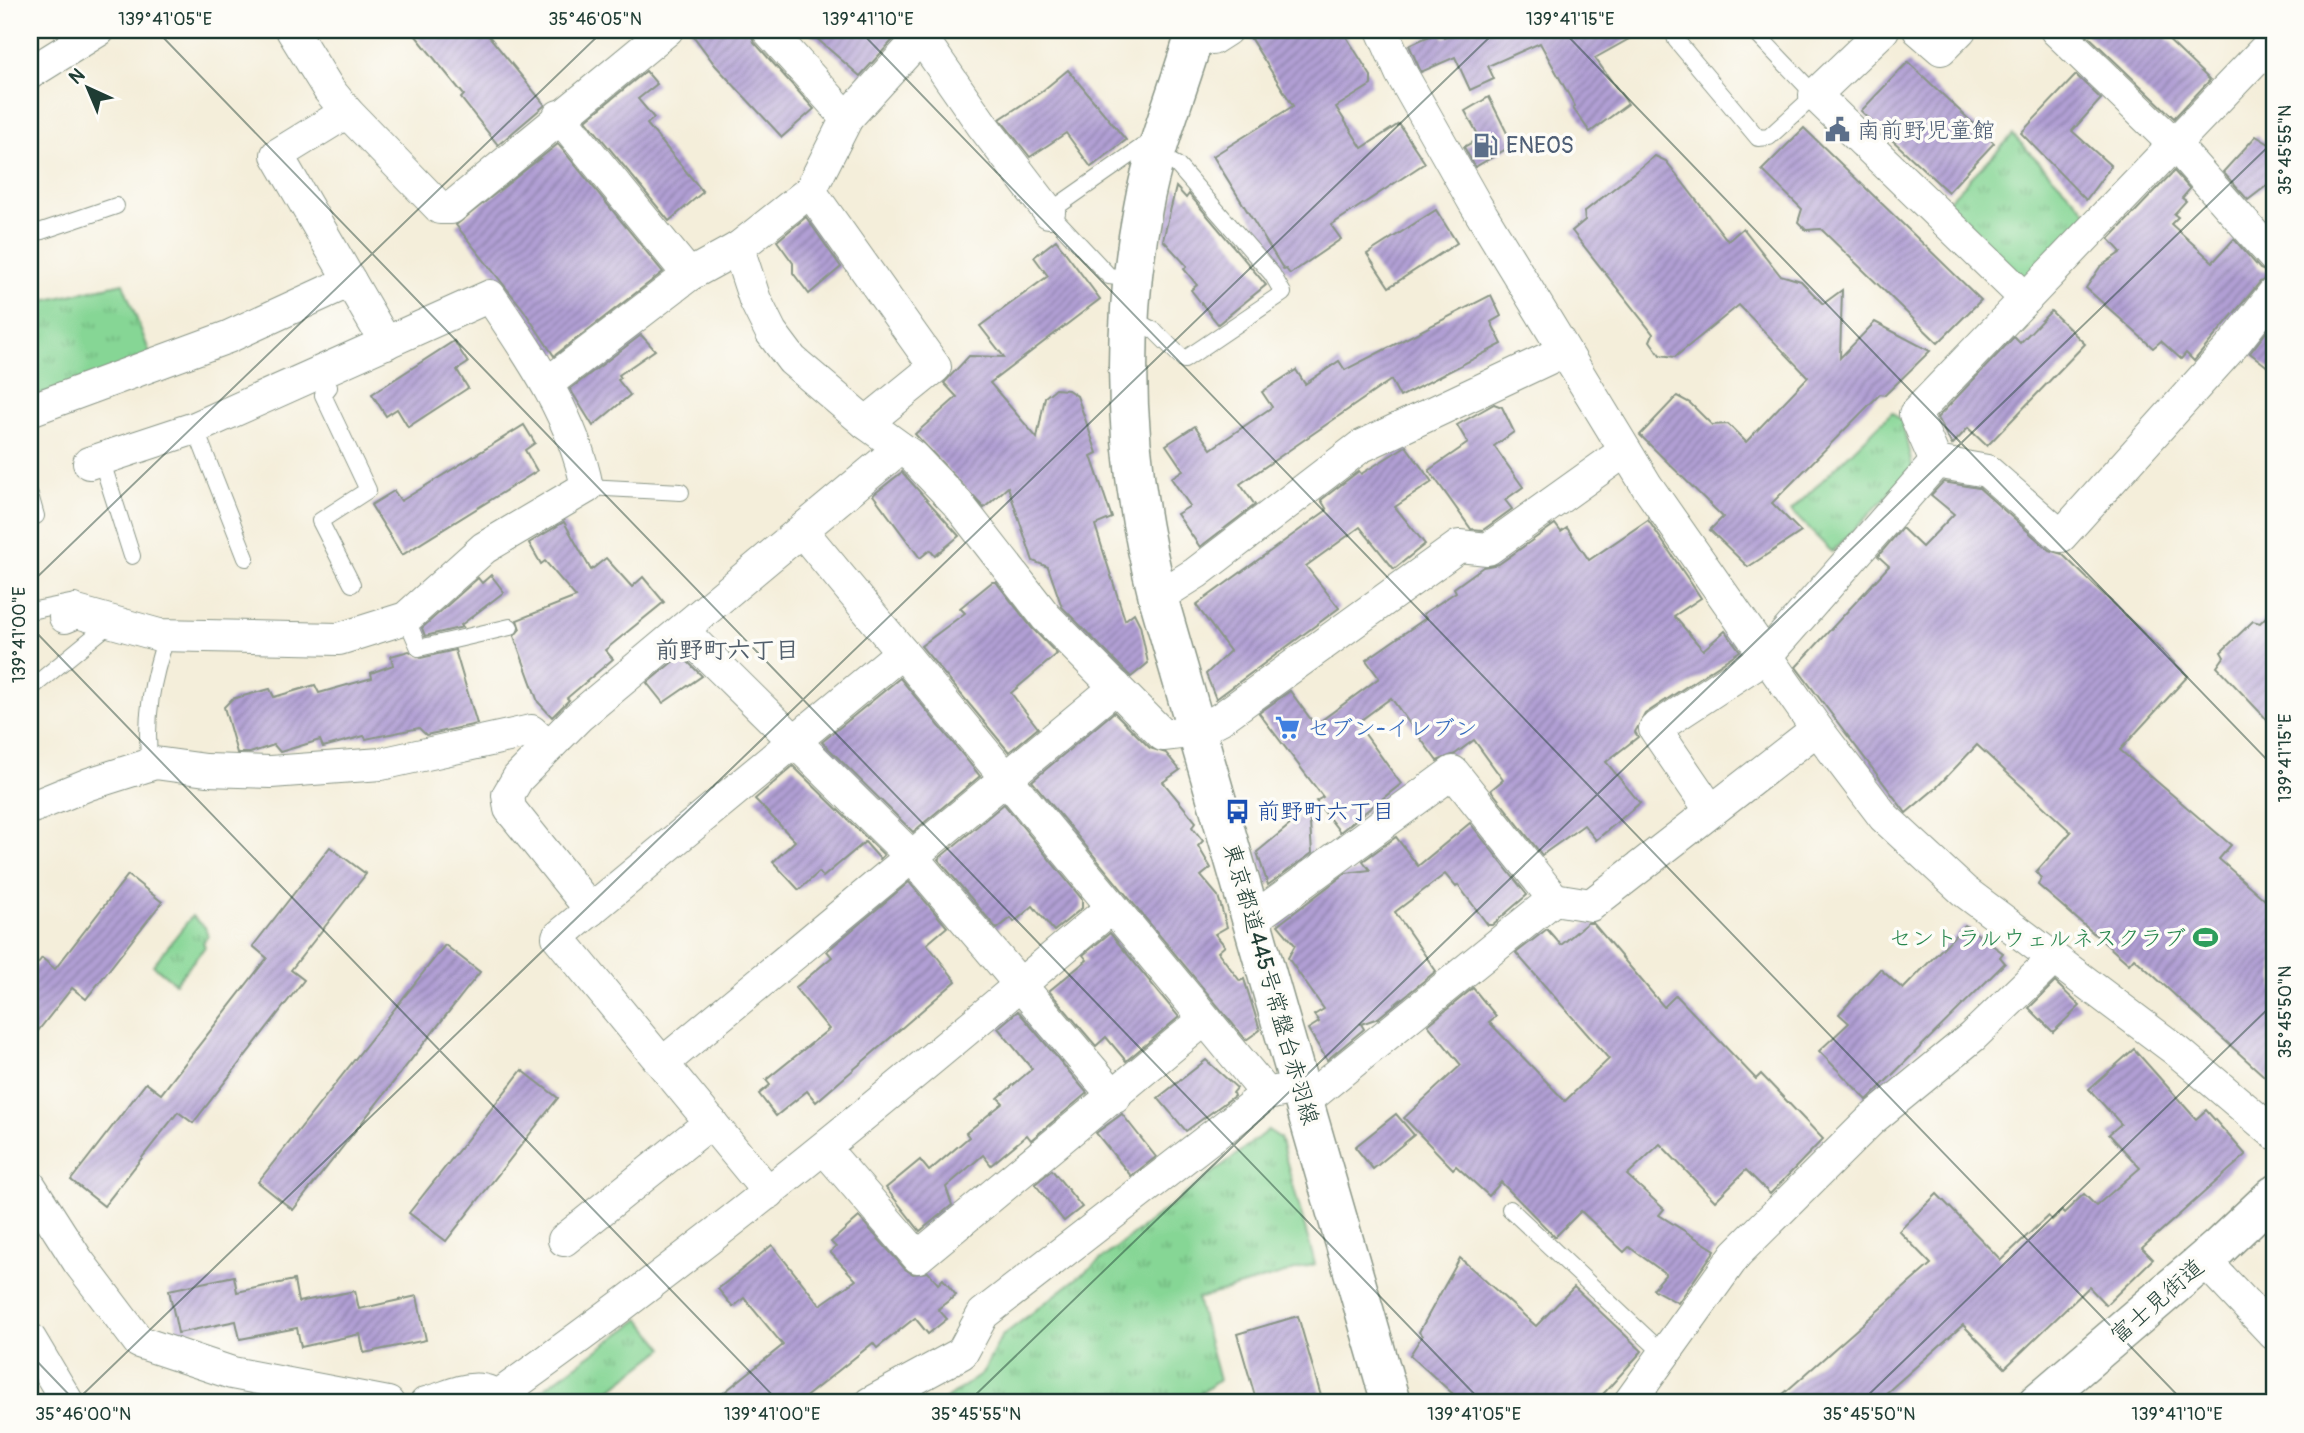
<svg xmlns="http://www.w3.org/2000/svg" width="2304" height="1433" font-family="Pangolin,'Klee One',sans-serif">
<defs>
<pattern id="grass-tufts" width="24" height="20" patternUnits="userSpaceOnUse" patternTransform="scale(1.75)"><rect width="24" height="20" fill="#86d695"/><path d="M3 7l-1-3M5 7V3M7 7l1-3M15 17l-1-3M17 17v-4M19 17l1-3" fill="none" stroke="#6daf7a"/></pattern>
<pattern id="building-hatch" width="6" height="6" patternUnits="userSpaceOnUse" patternTransform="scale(1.75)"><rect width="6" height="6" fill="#b19fd4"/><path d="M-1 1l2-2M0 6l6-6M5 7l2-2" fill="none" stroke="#8f83ad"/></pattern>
</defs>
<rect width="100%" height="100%" fill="#fdfcf7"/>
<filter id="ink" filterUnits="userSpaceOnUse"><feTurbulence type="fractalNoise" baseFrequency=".0143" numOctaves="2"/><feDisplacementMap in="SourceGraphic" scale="14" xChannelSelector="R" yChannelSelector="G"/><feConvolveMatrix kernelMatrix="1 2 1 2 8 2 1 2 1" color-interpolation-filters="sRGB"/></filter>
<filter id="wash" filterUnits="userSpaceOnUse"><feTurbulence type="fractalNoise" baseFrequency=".00686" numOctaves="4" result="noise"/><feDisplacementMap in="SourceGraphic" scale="28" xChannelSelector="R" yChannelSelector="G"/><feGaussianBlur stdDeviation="1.57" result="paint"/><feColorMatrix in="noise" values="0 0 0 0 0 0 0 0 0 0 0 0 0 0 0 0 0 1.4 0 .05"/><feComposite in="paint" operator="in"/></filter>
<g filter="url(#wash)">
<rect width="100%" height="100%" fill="#f4eeda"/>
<g fill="url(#grass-tufts)" stroke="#528a64" stroke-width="2">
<polygon points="2013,135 2090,215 2029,278 2019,279 1945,204"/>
<polygon points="123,283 151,356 30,398 30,304"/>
<polygon points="1892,412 1902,421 1913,470 1832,552 1791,511"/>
<polygon points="192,916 205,927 208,936 203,942 205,947 175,983 153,965"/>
<polygon points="1268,1130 1280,1138 1315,1264 1197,1299 1219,1380 1196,1397 1175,1403 940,1403 982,1374 1001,1337"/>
<polygon points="640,1319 664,1348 593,1403 536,1403 535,1395"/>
</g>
<g id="blocks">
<g fill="url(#building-hatch)">
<polygon points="411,30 484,30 545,105 498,145 461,98 464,95"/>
<polygon points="689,30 750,30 754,42 814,109 782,137 715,65"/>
<polygon points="807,30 902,30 860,76"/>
<polygon points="1266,30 1342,30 1371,76 1371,85 1336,107 1362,148 1399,124 1425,163 1331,225 1341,239 1290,274 1286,269 1284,270 1213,156 1293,106 1251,39"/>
<polygon points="1462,30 1645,30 1595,58 1628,104 1590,132 1573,108 1575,106 1540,43 1488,66 1494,79 1470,90 1455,57 1421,72 1409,45 1441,31 1444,38"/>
<polygon points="2082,30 2158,30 2210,80 2174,118"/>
<polygon points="1908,62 1994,143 1948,192 1861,111"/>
<polygon points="1068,70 1126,140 1091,167 1066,133 1030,157 1000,119 1041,92"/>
<polygon points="646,71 657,84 638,99 654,118 647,124 703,192 669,221 586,120"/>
<polygon points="2076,75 2101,99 2072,131 2111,166 2086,200 2021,133"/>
<polygon points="1489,97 1513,145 1475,167 1464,147 1480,138 1465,111"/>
<polygon points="1804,128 1981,300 1938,343 1821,229 1806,230 1798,222 1802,209 1762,170"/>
<polygon points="2256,136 2274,147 2274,180 2248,200 2223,172"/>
<polygon points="558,144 663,272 554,356 523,309 456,225"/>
<polygon points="1655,156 1666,161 1728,241 1743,228 1780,275 1801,281 1823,304 1842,290 1840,358 1875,322 1930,351 1885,395 1880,394 1772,503 1801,532 1748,567 1710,530 1723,517 1640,435 1677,396 1690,403 1712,425 1728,424 1746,442 1808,377 1739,305 1675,357 1660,355 1650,341 1653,334 1572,231 1585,220 1584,212"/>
<polygon points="2174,171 2190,189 2182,198 2186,201 2174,214 2178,217 2171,224 2213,262 2234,239 2260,269 2274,275 2260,282 2194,361 2186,353 2181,359 2161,341 2153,348 2086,288 2100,267 2121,252 2109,239"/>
<polygon points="1176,187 1186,198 1189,194 1266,285 1218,324 1191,290 1197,285 1184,269 1187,266 1163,240"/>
<polygon points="1436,210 1457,243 1389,287 1367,254"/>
<polygon points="806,217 841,267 809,294 793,273 793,263 777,241"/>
<polygon points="1056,240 1100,299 990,383 1037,438 1045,397 1055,389 1068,390 1077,396 1097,453 1091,456 1112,518 1095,525 1125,620 1134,613 1140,625 1148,663 1131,677 1062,607 1048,567 1033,561 1008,487 984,508 915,434 957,397 944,383 969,356 1004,357 980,326 1048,276 1034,257"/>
<polygon points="1491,295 1501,316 1491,322 1502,344 1400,397 1391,380 1240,484 1255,505 1200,547 1177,514 1190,506 1171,478 1183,470 1166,445 1195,426 1211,449 1272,407 1262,392 1296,370 1305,384 1339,361 1345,370"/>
<polygon points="2051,311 2085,344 1987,446 1968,428 1952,445 1937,418 2014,337 2020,343"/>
<polygon points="2274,322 2274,372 2250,353"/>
<polygon points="641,335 655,350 619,375 621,378 618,380 630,395 593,426 570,389"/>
<polygon points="454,341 468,363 457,370 468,388 408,427 397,409 386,416 372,394"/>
<polygon points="1494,404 1502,407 1514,432 1494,446 1523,487 1505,500 1512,509 1483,530 1471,529 1429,470 1468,443 1457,425"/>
<polygon points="524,425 535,443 525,450 537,471 402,555 371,505 394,491 401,501"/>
<polygon points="1406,446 1432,482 1395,507 1425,544 1394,569 1360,527 1306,566 1339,608 1216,699 1206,674 1230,651 1196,605 1327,510 1321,500 1359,471 1361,474"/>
<polygon points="902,472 959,536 935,556 930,550 920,558 873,495"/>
<polygon points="1943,482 1979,488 2049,550 2062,554 2188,676 2120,750 2231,845 2219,859 2274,908 2274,1085 2134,958 2129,964 2038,885 2041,878 2036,872 2071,832 1977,745 1937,787 1906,813 1796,667 1889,566 1878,556 1902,528 1922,547 1954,514 1931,495"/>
<polygon points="1648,520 1701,598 1674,616 1703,650 1725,631 1740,651 1645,714 1635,732 1638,737 1606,762 1640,803 1596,840 1584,825 1542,855 1491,790 1503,780 1474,740 1455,754 1437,761 1391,698 1357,723 1401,784 1340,832 1316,801 1323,797 1259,713 1290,691 1315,725 1379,678 1366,660 1426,618 1423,614 1456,592 1454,588 1483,567 1499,564 1555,524 1561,532 1567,528 1589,560"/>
<polygon points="564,522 591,570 606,558 632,587 643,577 664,602 605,650 613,659 567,698 569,700 552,717 538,702 514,636 520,629 517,620 576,597 545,561 541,564 529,543"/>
<polygon points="491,575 504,592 461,625 463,627 425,636 422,628 478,578 482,583"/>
<polygon points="992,582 996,582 1032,628 1057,654 1011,693 1038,728 1009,752 921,646 965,613 960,608"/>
<polygon points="2274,609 2274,727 2217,667 2224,657 2221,652 2253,621 2260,623"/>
<polygon points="455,650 477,724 426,735 419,728 366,739 364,736 323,747 320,740 280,752 274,745 250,753 237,753 224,707 232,699 270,689 274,697 315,685 319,693 372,678 371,673 393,665 391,656 409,651 421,658"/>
<polygon points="681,655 702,676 663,703 647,683"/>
<polygon points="900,678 980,776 913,832 822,742"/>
<polygon points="1114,712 1150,748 1166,753 1180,770 1163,782 1196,822 1192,827 1203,841 1198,846 1211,868 1201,876 1218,896 1227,927 1215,934 1225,946 1218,952 1240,981 1244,979 1260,1030 1246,1040 1032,781"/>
<polygon points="793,766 884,855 880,859 865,842 823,877 819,872 799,890 773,862 795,841 755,799"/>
<polygon points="1004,804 1082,899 1082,908 1054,931 1033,906 1014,922 1011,918 997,929 938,859"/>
<polygon points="1309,809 1312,853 1268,885 1257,852"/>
<polygon points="1470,823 1527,895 1492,925 1488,925 1458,885 1456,887 1445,874 1395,912 1436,971 1378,1018 1361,1024 1364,1029 1327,1060 1308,1029 1319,1022 1314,1015 1324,1009 1288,958 1295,945 1278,925 1346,873 1370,870 1363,861 1396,837 1418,866"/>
<polygon points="330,847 366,874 291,970 304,980 193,1123 178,1112 104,1206 71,1180 146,1083 161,1094 267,958 253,946"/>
<polygon points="128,875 162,902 86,999 72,988 30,1041 30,973 42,958 55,969"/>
<polygon points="909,882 947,927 927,944 956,981 816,1102 807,1091 776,1116 759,1094 770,1085 766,1080 829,1029 795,988 832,957 827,951"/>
<polygon points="1587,923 1593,923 1664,1007 1676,995 1756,1079 1761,1074 1823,1139 1770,1194 1746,1170 1715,1201 1660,1144 1627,1175 1664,1209 1659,1215 1715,1250 1678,1303 1653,1289 1666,1274 1629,1247 1624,1252 1581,1211 1555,1237 1501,1182 1489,1196 1456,1166 1453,1169 1404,1118 1461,1065 1428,1025 1473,988 1496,1016 1489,1022 1565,1101 1609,1059 1516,953 1547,929 1561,945"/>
<polygon points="1965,925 2003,953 2000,957 2005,963 1867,1100 1819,1051 1849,1023 1839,1014 1880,969 1903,989"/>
<polygon points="1110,933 1179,1017 1126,1061 1106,1037 1096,1046 1049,991 1087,960 1083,955"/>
<polygon points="445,945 480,972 293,1210 258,1182"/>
<polygon points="2055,982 2080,1006 2053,1032 2029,1008"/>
<polygon points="1018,1011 1087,1093 1031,1140 1027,1135 991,1165 983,1155 946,1187 952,1205 920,1231 886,1188 920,1160 929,1171 969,1137 966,1133 1003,1103 998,1098 1032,1069 998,1028"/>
<polygon points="2134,1049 2196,1119 2206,1110 2246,1155 2142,1248 2153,1259 2106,1305 2089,1287 2005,1368 1963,1325 1875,1403 1773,1403 1931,1264 1899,1231 1937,1194 2001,1260 2048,1216 2052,1220 2062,1211 2064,1213 2084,1194 2096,1206 2140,1168 2109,1134 2121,1124 2089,1089"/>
<polygon points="1206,1060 1237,1088 1233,1093 1234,1096 1186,1131 1158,1098"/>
<polygon points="522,1070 558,1098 446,1241 409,1213"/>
<polygon points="1122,1114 1156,1157 1131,1176 1096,1133"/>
<polygon points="1396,1114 1414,1135 1373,1169 1355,1147"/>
<polygon points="1052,1170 1082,1207 1064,1221 1035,1184"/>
<polygon points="859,1217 905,1269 913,1274 928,1272 938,1284 943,1279 956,1295 938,1309 947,1319 928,1334 915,1318 877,1348 873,1343 798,1403 711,1403 783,1345 744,1298 733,1307 718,1289 772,1245 820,1305 856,1280 830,1252 836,1247 831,1242"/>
<polygon points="1460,1258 1536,1326 1574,1287 1642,1351 1595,1403 1463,1403 1410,1355 1422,1336 1419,1332"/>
<polygon points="234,1276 237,1292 294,1280 298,1302 355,1291 359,1309 417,1296 426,1340 364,1353 360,1334 301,1347 297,1328 240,1339 236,1321 178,1333 169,1290"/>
<polygon points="1298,1316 1323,1403 1257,1403 1237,1334"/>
</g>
</g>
</g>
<g filter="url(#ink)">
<use href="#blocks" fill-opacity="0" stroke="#8a9687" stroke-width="2"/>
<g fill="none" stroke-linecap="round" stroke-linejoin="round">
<defs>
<g id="lane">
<polyline points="1682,30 1674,34 1676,40 1758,138 1769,137 1815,95 1753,30"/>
<polyline points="30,235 116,206"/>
<polyline points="1130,318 1155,331 1184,360 1283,293 1272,274 1177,165 1142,147 1049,212 1109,276 1133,279"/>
<polyline points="322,371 329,387 323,395 368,490 320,521 352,584"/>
<polyline points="195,428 246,558"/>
<polyline points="101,459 132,556"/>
<polyline points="587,487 681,492"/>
<polyline points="30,495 36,516 30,517"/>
<polyline points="30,611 75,602"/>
<polyline points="406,618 419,648 510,627"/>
<polyline points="30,689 112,622"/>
<path d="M150,765C144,718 152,679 167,635"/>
<polyline points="1510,1209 1666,1356"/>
</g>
<g id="street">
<polyline points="292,30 329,90 347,112 440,208 451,208 667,30"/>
<polyline points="768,30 847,118"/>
<polyline points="1382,30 1401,73 1474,202 1647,486 1817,729 1884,817 1964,891 2177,1051 2274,1133"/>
<polyline points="1883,30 1815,95 2026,299"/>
<polyline points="1919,30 1941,49 1960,30"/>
<polyline points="2056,30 2175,145 2274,257"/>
<polyline points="1195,35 1212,39 1226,30"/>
<polyline points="921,37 983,126 1049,212"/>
<polyline points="30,73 99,30"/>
<polyline points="347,112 277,155 386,343"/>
<polyline points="559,116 689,275"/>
<polyline points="810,191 935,367 866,423"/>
<polyline points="738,248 755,300 771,332 792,360 866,423 913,457 958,504 1046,617 1163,735 1197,731 1220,719 1459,546 1488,549 1625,451"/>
<polyline points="548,383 689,275 738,248 810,191 847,118 927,30"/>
<polyline points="30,410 228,337 350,281"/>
<polyline points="1936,462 1915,414 2274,40"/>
<polyline points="802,531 1267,1094"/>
<polyline points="1158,597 1196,573 1360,447 1564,351"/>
<path d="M65,617L77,612L159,635L339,639L406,618L484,548L587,487C573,416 530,355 490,296L195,428L89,463"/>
<polyline points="683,631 912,857 1115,1097"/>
<polyline points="30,808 89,784 155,763 206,770 271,772 381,764 531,731 548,747"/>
<polyline points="1711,811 1655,729 1765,657 1936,462 1987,471 2061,536 2233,345 2274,293"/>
<polyline points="591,910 510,809 508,795 518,778 578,717 900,448"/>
<polyline points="1253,919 1453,772 1554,899"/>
<polyline points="663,1063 1116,687"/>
<polyline points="1305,1101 1554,899 1591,905 1817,729"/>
<polyline points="824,1148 918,1257 1204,1020"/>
<polyline points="30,1186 78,1261 139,1342 232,1373 388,1403"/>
<polyline points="769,1193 558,937 902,652"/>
<polyline points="564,1240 711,1122"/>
<polyline points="2204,1260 2274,1334"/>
<polyline points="30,1339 68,1403"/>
<path d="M498,1396C711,1245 912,1077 1111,908"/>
<path d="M426,1403C457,1395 478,1377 506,1403"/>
<polyline points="870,1403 962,1353 983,1314 1267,1094 1286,1090"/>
<polyline points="1629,1403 1736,1254 1872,1119 1972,1037 2053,959"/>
</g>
<g id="secondary">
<path d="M1196,30C1179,89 1154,147 1143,208C1118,339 1125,468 1158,597L1391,1403"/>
<polyline points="2037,1403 2218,1248 2274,1195"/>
</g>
</defs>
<use href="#lane" stroke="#8a9687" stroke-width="18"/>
<use href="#street" stroke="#8a9687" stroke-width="34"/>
<use href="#secondary" stroke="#8a9687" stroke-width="41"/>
<use href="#lane" stroke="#fff" stroke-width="16"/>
<use href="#street" stroke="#fff" stroke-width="32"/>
<use href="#secondary" stroke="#fff" stroke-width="38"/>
</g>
</g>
<path fill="none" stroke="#1f3d34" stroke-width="2" stroke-opacity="0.45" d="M156,30L1483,1403M859,30L2185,1403M1562,30L2274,767M2265,30L2274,40M30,584L604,30M30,626L780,1403M30,1354L77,1403M74,1403L1497,30M967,1403L2274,141M1860,1403L2274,1003"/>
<defs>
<symbol id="civic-bare" viewBox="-9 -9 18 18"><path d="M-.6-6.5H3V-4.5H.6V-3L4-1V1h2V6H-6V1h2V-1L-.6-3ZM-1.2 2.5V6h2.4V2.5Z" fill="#5c6f8a" stroke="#fdfcf7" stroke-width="2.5" paint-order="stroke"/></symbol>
<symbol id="fuel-bare" viewBox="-9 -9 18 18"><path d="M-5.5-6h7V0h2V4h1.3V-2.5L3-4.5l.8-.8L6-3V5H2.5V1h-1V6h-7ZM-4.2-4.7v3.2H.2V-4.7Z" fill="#5c6f8a" stroke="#fdfcf7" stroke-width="2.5" paint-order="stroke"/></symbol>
<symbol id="supermarket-bare" viewBox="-9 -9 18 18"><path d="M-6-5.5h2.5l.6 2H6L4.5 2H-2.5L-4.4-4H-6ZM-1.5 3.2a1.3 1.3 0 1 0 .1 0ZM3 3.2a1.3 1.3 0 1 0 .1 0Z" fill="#3f7fe0" stroke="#fdfcf7" stroke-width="2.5" paint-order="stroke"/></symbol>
<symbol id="bus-bare" viewBox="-9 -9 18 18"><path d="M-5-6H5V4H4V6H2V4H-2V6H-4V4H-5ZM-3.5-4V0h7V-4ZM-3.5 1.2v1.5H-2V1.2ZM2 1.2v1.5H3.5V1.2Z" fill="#1a4fb4" stroke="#fdfcf7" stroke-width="2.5" paint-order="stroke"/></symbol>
<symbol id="stadium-bare" viewBox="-9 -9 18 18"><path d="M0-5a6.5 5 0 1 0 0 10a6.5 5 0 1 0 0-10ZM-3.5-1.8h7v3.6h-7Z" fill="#2e9e5b" stroke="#fdfcf7" stroke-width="2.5" paint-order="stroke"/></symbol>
</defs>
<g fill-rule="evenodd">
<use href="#civic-bare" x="1820" y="112" width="35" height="35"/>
<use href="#fuel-bare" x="1468" y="128" width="35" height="35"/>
<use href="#supermarket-bare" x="1270" y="710" width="35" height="35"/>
<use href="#bus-bare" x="1220" y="794" width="35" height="35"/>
<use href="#stadium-bare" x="2188" y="920" width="35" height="35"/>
</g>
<g text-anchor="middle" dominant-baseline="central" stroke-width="7" stroke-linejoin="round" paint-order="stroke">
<g font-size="23" fill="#4e5e75" stroke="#fdfcf7" text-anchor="start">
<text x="1857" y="130">南前野児童館</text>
<text x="1506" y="145">ENEOS</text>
</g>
<g font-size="23" fill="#366cbe" stroke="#fdfcf7" text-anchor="start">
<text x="1307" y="728">セブン-イレブン</text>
</g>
<g font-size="23" fill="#164399" stroke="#fdfcf7" text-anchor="start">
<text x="1257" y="811">前野町六丁目</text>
</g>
<g font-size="23" fill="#27864d" stroke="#fdfcf7" text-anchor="end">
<text x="2186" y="938">セントラルウェルネスクラブ</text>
</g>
<g font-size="23" fill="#1f3d34" stroke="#fdfcf7">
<text transform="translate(1271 984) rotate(74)">東京都道445号常盤台赤羽線</text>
<text transform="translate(2157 1301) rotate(-41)">富士見街道</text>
</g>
<g font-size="24" font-weight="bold" fill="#525f6c" stroke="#fdfcf7">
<text x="727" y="650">前野町六丁目</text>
</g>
</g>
<rect width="2304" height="1433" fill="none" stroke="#fdfcf7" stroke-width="77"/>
<g transform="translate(88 88) rotate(316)" stroke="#fdfcf7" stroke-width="5" paint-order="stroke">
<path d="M0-5L12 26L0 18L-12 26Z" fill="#1f3d34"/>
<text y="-10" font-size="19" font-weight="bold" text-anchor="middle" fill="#1f3d34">N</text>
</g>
<rect x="38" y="38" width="2228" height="1356" fill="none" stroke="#1f3d34" stroke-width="2.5"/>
<g font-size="18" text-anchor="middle" fill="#1f3d34">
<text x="165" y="25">139°41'05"E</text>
<text x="595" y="25">35°46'05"N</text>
<text x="868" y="25">139°41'10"E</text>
<text x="1570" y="25">139°41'15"E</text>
<text transform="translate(2285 150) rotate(-90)" y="6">35°45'55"N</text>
<text transform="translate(19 635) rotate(-90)" y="6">139°41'00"E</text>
<text transform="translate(2285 758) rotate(-90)" y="6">139°41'15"E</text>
<text transform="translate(2285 1012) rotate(-90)" y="6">35°45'50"N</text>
<text x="83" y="1420">35°46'00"N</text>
<text x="772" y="1420">139°41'00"E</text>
<text x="976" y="1420">35°45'55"N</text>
<text x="1474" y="1420">139°41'05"E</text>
<text x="1869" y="1420">35°45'50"N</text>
<text x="2177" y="1420">139°41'10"E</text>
</g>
</svg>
